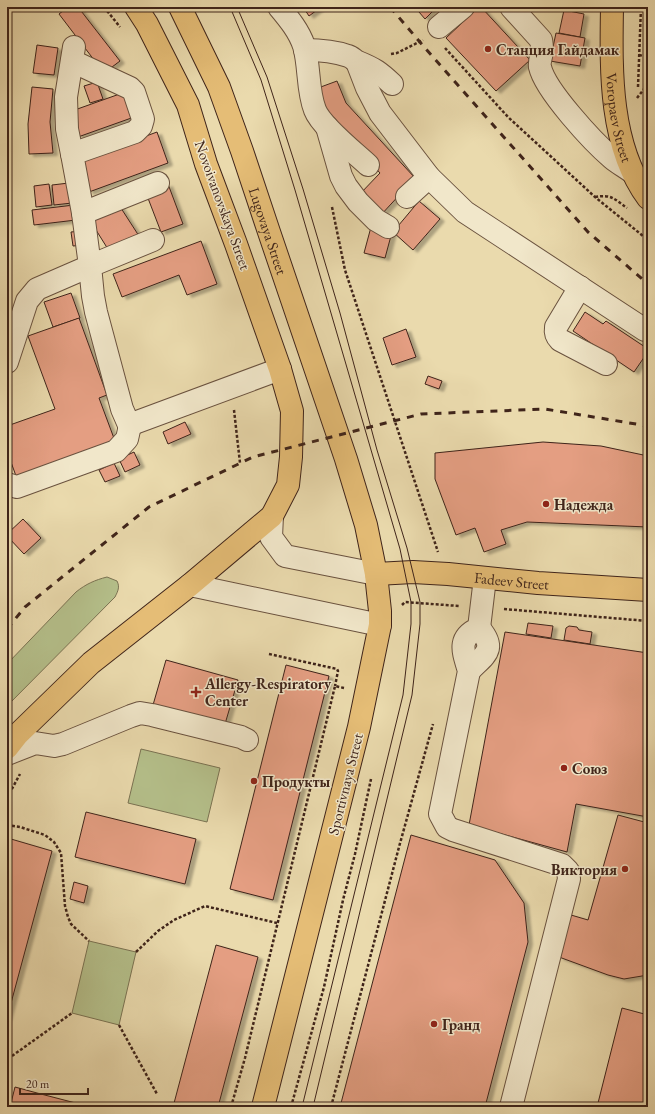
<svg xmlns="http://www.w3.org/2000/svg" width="655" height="1114" font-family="'EB Garamond',serif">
<defs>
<filter id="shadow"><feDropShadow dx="4.5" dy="2.5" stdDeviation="1" flood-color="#0004"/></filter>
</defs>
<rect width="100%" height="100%" fill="#eadaad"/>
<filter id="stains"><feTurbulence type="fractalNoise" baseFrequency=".005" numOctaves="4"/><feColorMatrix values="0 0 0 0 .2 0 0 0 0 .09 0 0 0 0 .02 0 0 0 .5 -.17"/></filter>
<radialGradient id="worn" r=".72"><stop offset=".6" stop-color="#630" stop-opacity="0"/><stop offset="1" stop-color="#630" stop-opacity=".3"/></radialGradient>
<g fill="#b5c08b" stroke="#7a7252">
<path d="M107,577L117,581C120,587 118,591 115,597L7,706V664L76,592C86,584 95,580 107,577Z"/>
<polygon points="141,749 220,768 207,822 128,803"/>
<polygon points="89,941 136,952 119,1025 72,1013"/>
</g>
<g fill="#e49e82" stroke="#3f241a" filter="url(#shadow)">
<polygon points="68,7 78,7 120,61 104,73 59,14"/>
<polygon points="303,7 321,7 309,16"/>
<polygon points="414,7 423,7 418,11"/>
<polygon points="424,7 429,7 433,11 425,19 419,12"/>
<polygon points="479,7 481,7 530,60 496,91 446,38"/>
<polygon points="564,10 584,14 580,37 559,33"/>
<polygon points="556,33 585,38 580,66 550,61"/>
<polygon points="37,45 58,48 54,75 33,73"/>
<polygon points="337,81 346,103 415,178 380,216 359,195 380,173 330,118 318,88"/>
<polygon points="97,82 103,99 90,103 84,86"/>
<polygon points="32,87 53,89 50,122 53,153 29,154 28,124"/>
<polygon points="128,91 137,116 78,137 69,112"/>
<polygon points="157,132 168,163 89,192 78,161"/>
<polygon points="69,183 72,203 54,205 52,185"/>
<polygon points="49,184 52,205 36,207 34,186"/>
<polygon points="168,184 183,224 161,232 146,193"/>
<polygon points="419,201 440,219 413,250 393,232"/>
<polygon points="74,205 76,220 34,225 32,210"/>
<polygon points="119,205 139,236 111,254 91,222"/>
<polygon points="371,227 392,232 385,258 364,253"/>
<polygon points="81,231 83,245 73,246 71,232"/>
<polygon points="201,241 217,284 187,295 179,275 122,297 113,274"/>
<polygon points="71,293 80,318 53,327 44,302"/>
<polygon points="585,312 603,324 606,321 648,349 647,353 634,372 573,331"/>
<polygon points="79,318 107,395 99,398 115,441 16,476 7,451 7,426 55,409 28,336"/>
<polygon points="406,329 416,357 392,365 383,338"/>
<polygon points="428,376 442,381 439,389 425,384"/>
<polygon points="185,422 191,434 168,444 163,432"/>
<polygon points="543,442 601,446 648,456 648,527 527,522 501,530 506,544 484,552 475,528 456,535 435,479 435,453"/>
<polygon points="134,452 140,465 125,472 119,459"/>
<polygon points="114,463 120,476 105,482 99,470"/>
<polygon points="23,519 41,538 24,554 7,536 7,534"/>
<polygon points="528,623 553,626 551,638 526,634"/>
<polygon points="569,626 577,627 579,630 592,632 590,644 564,640 566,628"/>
<polygon points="505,632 648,653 648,817 576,804 567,852 469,825"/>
<polygon points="166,660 238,680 225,724 153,705"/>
<polygon points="286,665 329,676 273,900 230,889"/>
<polygon points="86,812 196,839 185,884 75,857"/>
<polygon points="618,815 648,823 648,975 624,979 608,975 559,957 571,915 588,920"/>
<polygon points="411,835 495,860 524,903 528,942 485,1107 340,1107"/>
<polygon points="11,839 52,851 7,1018 7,853"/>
<polygon points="74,882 88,886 84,903 70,899"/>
<polygon points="216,945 258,957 218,1107 173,1107"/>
<polygon points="622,1008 648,1015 648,1107 597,1107"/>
<polygon points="15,1087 37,1093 91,1107 10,1107"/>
</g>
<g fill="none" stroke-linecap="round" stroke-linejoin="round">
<defs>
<g id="minor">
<path d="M279,7C289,19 299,31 304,46C310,67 307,90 315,110C321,126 354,152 368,165"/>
<path d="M511,7L541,40C542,44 542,48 542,52C541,57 539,63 540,67C545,90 593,142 612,158C618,163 625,167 632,172"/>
<polyline points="439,27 463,7"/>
<path d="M305,50C319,50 334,51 348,56C352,57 355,61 358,62C375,69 379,72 392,84"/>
<polyline points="72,61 130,88 134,92 143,119 141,126 135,132 72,154 83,213"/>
<polyline points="357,62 367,88 380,113 429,177 465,212 645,330"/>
<polyline points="327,127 341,176 346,186 358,202 376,220 388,227"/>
<polyline points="72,154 67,129 66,97 74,47"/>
<polyline points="407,197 429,177"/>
<path d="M580,287L556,327C555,333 556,336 560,340L606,364"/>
<polyline points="7,362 27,301 37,289 90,266 83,213 158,183"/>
<polyline points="129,425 280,369"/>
<polyline points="7,484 17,487 116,451 127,439 129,430 129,425 122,409 96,312 93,296 90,266 153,240"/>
<polyline points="272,516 271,537 285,556 376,574"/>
<path d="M485,578L479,628C457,638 463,651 469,671L440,814L447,827L453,830L562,865L568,871L569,879L511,1107"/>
<polyline points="190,585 380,625"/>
<path d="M469,671C484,655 498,650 479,628"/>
<polyline points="7,754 35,743 54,746 63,744 131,716 140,713 152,715 241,737 247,740"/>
</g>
<g id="major">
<path id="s1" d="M180,7L219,87L242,151L269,232L346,459L366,525L376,574L380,611V625L359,727L263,1107"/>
<path id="s2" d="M612,7C611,70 609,145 648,198"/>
<path id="s3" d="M376,574L413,572L448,574L538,583L648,590"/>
<polyline points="7,748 18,734 91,663 190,585 272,516 288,485 291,457 292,411 280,369 236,244 206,164 188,105 147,24 136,7"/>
</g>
</defs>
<use href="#minor" stroke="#6a523f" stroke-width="24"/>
<use href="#major" stroke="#3f241a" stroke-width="24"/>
<g stroke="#3f241a" stroke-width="2.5" stroke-dasharray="3 2" stroke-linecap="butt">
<polyline points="104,7 120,27"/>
<polyline points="445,48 508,117 595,197 648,240"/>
<polyline points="391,54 397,53 423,40"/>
<polyline points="639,55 648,57"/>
<polyline points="638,87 641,7"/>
<polyline points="637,98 648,84"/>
<path d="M595,197C612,194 614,199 627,208"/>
<polyline points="332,207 345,270 438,552"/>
<polyline points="234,410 240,463"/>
<polyline points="402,605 405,602 459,606"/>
<polyline points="504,609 648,621"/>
<polyline points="269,654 337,669 338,671 335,686"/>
<polyline points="7,798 20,774"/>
<polyline points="7,825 20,827 45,835 54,842 61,853 65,906 68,917 71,924 89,941"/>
<polyline points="136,952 158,931 174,920 205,906 277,923"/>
<polyline points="119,1025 157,1094"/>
<polyline points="12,1056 72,1013"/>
<polyline points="231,1107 245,1058 335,686 344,688"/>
<polyline points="291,1107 324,987 343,900 355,854 371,779"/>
<polyline points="331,1107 399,847 433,724"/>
</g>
<use href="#minor" stroke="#f1e7ca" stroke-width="22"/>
<use href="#major" stroke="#e5bd76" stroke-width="22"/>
<g stroke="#3f241a" stroke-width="1">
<polyline points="230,7 261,80 295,190 400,549 411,602 411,624 403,695 302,1107"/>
<polyline points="237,7 267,77 303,189 340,313 377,450 407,548 420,602 420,624 412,695 313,1107"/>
</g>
<g stroke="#3f241a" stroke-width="3" stroke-dasharray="7 7" stroke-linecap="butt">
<polyline points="390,7 425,48 588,232 648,284"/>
<polyline points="7,11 8,7"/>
<polyline points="7,629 25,607 149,507 253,457 421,414 545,409 648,426"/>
</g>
</g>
<g fill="#8f2418" stroke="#f1e7ca" stroke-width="1.5">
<circle cx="488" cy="49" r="4"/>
<circle cx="546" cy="504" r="4"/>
<path d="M194 686h4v4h4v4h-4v4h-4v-4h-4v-4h4z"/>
<circle cx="564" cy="768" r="4"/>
<circle cx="254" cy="781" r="4"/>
<circle cx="625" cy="869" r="4"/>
<circle cx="434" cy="1024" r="4"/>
</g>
<g text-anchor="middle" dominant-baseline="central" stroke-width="3" stroke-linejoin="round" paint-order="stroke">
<g font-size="15" font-weight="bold" fill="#3f241a" stroke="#f1e7ca" text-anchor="start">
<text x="496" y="49">Станция Гайдамак</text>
<text x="554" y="504">Надежда</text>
<text x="205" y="683">Allergy-Respiratory<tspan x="205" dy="17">Center</tspan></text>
<text x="572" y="768">Союз</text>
<text x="262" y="781">Продукты</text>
<text x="617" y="869" text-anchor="end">Виктория</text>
<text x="442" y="1024">Гранд</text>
</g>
<g font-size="15" fill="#3f241a" stroke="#f1e7ca">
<text stroke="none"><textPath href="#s2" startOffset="111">Voropaev Street</textPath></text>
<text transform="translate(223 205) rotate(70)">Novoivanovskaya Street</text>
<text stroke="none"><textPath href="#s1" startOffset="241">Lugovaya Street</textPath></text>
<text stroke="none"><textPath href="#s3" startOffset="136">Fadeev Street</textPath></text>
<text transform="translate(345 784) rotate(-76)">Sportivnaya Street</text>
</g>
</g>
<rect width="655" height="1114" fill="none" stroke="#eadaad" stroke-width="24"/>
<rect x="8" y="8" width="639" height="1098" fill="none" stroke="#3f241a" stroke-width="2"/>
<rect x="12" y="12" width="631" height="1090" fill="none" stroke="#3f241a"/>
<path d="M20 1088v6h68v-6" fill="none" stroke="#3f241a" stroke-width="2"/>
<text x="26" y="1088" font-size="12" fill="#3f241a" stroke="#f1e7ca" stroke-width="3" paint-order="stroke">20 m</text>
<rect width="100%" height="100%" filter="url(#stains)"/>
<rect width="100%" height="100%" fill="url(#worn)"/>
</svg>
